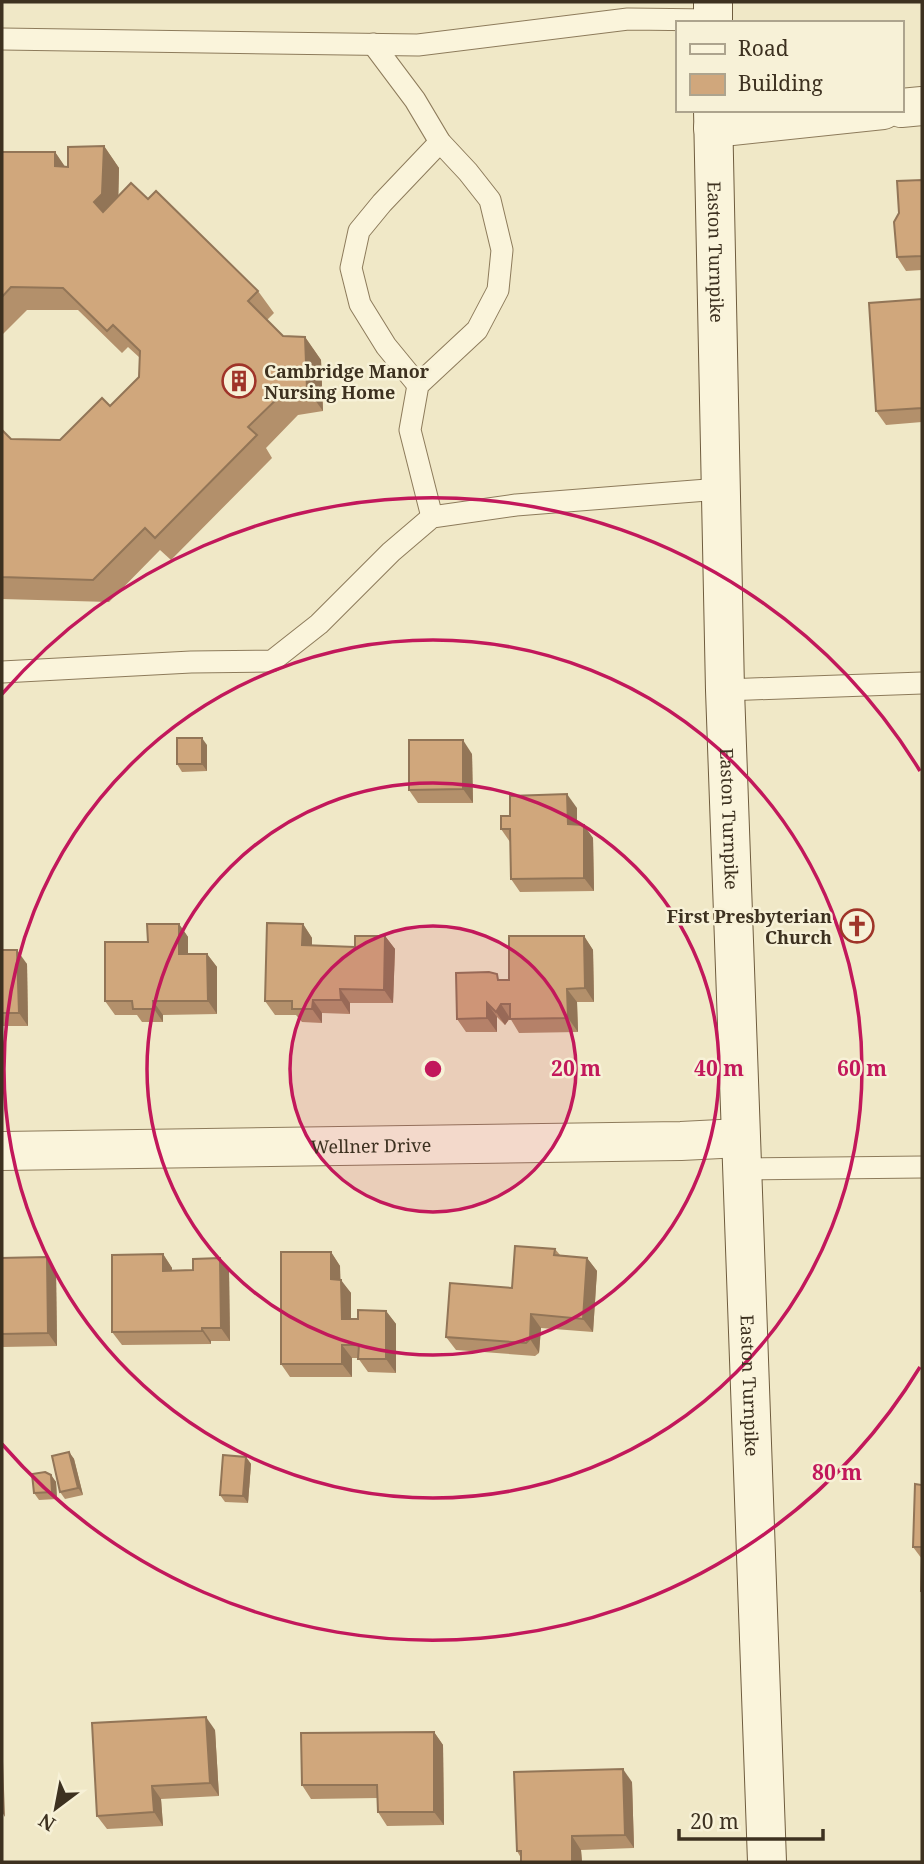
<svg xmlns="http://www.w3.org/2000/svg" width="924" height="1864" font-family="'Noto Serif',serif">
<rect width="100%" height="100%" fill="#f0e8c7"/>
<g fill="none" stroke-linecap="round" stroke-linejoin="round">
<defs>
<g id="service">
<polyline points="2,39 418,45 628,19 713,20"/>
<polyline points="373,44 415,100 440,142 468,172 490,200 502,250 498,290 477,330 418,385 410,430 432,517"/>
<polyline points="418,385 386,346 360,304 351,268 359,231 382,203 440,142"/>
<polyline points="2,672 191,662 272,661 319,624 391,552 432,517 516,505 720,489"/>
<polyline points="725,690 922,683"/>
<polyline points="742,1169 922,1167"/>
</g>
<g id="minor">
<polyline points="901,108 922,106"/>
<polyline points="713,128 883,110"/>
<path id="s1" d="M2,1151L681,1141L740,1138"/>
</g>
<g id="secondary">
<polyline points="713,2 713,23"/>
<path id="s2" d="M713,110L725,690L767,1862"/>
</g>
</defs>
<use href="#service" stroke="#8d7b5b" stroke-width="23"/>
<use href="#minor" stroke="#8d7b5b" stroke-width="40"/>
<use href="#secondary" stroke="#6f5c3e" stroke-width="40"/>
<use href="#service" stroke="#faf4db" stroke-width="21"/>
<use href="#minor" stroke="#faf4db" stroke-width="38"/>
<use href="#secondary" stroke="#faf4db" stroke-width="38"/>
</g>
<g fill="#b3906b">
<polygon points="104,146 119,168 118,197 148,199 258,291 274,313 267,320 283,336 305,337 321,360 323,411 298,415 266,448 272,458 171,560 160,550 109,602 2,599 2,430 11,439 60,440 110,406 139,377 140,358 128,347 122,353 78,310 27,310 2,335 2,152 55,152 65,167 68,167"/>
<polygon points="922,180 922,270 906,271 897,257"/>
<polygon points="922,299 922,422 886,425 876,411"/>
<polygon points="207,745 207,771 182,772 177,764"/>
<polygon points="472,754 473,803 418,803 409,790"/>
<polygon points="577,808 577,825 593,838 594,891 520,892 511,879 510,842 501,829 510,816"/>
<polygon points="179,924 188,937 188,954 207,954 217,967 217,1014 163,1015 163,1022 142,1022 137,1015 115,1015 105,1001 148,942"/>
<polygon points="303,924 312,938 312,945 355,947 385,936 395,949 393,1003 350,1003 350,1014 322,1013 322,1023 302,1022 296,1015 275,1015 265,1001"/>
<polygon points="584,936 593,950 594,1002 577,1002 578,1032 519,1033 510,1018 505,1025 497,1017 497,1032 466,1032 457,1019 501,980 509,980"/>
<polygon points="2,950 27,964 28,1026 2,1026"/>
<polygon points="555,1249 560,1255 587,1258 597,1271 593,1332 541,1328 539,1353 535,1356 456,1350 446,1337 512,1288"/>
<polygon points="331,1252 340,1266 340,1280 351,1293 351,1319 358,1319 386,1311 396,1324 396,1373 368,1372 358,1358 352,1358 352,1377 290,1377 281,1364"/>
<polygon points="163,1254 172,1268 172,1271 229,1271 230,1341 211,1341 211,1344 122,1345 112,1332"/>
<polygon points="47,1257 56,1271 57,1346 2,1347 2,1258"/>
<polygon points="69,1452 74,1459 83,1495 65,1499 60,1492"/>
<polygon points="246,1457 251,1464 248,1503 225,1502 220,1495"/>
<polygon points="51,1475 56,1482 57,1499 39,1500 34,1493"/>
<polygon points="922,1485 922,1593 921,1591 922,1559 913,1547"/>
<polygon points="215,1730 219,1796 161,1799 163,1826 107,1829 97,1816"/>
<polygon points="434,1732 443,1745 444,1825 387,1826 378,1812 378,1798 311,1799 302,1785"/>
<polygon points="632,1782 634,1848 581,1850 582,1862 521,1862 521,1858 517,1851"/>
</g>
<g fill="#927557">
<polygon points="104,146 119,168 118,216 109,225 94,202"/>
<polygon points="55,152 70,174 55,166"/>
<polygon points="305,337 321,360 323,411 307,389"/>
<polygon points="202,738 207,745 207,771 202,764"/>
<polygon points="463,740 472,754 473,803 463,789"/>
<polygon points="567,794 577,808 577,838 568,824"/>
<polygon points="584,825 593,838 594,891 584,878"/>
<polygon points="179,924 188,937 188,967 179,954"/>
<polygon points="303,924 312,938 312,958 302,945"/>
<polygon points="385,936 395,949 393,1003 384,990"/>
<polygon points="584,936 593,950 594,1002 585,988"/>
<polygon points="17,950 27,964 28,1026 19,1013"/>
<polygon points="207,954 217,967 217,1014 208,1001"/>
<polygon points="340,989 350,1003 350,1014 341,1000"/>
<polygon points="567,989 577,1002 578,1032 568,1018"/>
<polygon points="313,1000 322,1013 322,1023 312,1009"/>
<polygon points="153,1001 163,1015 163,1022 154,1009"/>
<polygon points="487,1003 497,1017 497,1032 487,1018"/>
<polygon points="501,1004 510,1018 505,1025 496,1012"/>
<polygon points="331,1252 340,1266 341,1292 331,1279"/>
<polygon points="163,1254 172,1268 172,1285 163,1271"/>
<polygon points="47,1257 56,1271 57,1346 48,1333"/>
<polygon points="220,1258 229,1271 230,1341 221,1328"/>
<polygon points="587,1258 597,1271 593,1332 583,1319"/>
<polygon points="341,1280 351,1293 351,1333 342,1319"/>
<polygon points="386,1311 396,1324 396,1373 386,1359"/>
<polygon points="531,1314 541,1328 539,1353 530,1339"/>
<polygon points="202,1328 211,1341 211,1344 202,1331"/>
<polygon points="342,1345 352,1358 352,1377 342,1364"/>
<polygon points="69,1452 74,1459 83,1495 78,1488"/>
<polygon points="246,1457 251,1464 248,1503 243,1496"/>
<polygon points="51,1475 56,1482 57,1499 52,1492"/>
<polygon points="206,1717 215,1730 219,1796 210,1783"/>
<polygon points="434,1732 443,1745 444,1825 434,1812"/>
<polygon points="2,1733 2,1734 5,1817 2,1812"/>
<polygon points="623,1769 632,1782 634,1848 625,1835"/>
<polygon points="152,1786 161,1799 163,1826 154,1812"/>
<polygon points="572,1836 581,1850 582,1862 572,1862"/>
</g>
<g fill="#d0a77c" stroke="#927557" stroke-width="2">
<polygon points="104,146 102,194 94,202 103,212 131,183 148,199 156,191 258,291 248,301 283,336 305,337 307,389 283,393 248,427 257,435 155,538 145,528 93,580 2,577 2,430 11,439 60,440 102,398 110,406 139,377 140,351 113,325 107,331 63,288 11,287 2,297 2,152 55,152 55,166 68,167 68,147"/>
<polygon points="922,180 922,256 897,257 894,222 899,213 897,181"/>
<polygon points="922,299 922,408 876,411 869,303"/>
<rect x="177" y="738" width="25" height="26"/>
<polygon points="409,740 463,740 463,789 409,790"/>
<polygon points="567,794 568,824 584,825 584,878 511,879 510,829 501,829 501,816 510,816 510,796"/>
<polygon points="267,923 303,924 302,945 355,947 355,936 385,936 384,990 340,989 341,1000 313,1000 312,1009 292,1009 292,1001 265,1001"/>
<polygon points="147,924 179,924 179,954 207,954 208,1001 153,1001 154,1009 133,1009 132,1001 105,1001 105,942 148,942"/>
<polygon points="509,936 584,936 585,988 567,989 568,1018 510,1019 510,1004 501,1004 496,1012 487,1003 487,1018 457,1019 456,973 489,972 497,974 498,980 509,980"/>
<polygon points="2,950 17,950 19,1013 2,1013"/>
<polygon points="515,1246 555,1249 554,1255 587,1258 583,1319 531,1314 530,1339 526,1343 446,1337 450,1283 512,1288"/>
<polygon points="281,1252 331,1252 331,1279 341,1280 342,1319 358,1319 358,1310 386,1311 386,1359 358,1359 359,1345 342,1345 342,1364 281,1364"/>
<polygon points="163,1254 163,1271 193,1270 193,1259 220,1258 221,1328 202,1328 202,1331 112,1332 112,1255"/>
<polygon points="47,1257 48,1333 2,1334 2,1258"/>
<polygon points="69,1452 78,1488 60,1492 52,1456"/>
<polygon points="223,1455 246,1457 243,1496 220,1495"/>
<polygon points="45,1472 51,1475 52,1492 34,1493 32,1474"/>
<polygon points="915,1484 922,1485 922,1591 921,1591 922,1547 913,1547"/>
<polygon points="206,1717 210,1783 152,1786 154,1812 97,1816 92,1723"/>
<polygon points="434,1732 434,1812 378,1812 377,1785 302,1785 301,1733"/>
<polygon points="623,1769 625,1835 572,1836 572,1862 521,1862 521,1851 517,1851 514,1772"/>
</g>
<circle cx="433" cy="1069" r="143" fill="#c2185b" fill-opacity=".12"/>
<g fill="none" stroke="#c2185b" stroke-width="3.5">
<circle cx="433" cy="1069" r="143"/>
<circle cx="433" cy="1069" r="286"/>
<circle cx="433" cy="1069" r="429"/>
<path d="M920 1367A571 571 0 0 1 2 1444M2 694A571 571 0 0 1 920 771"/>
</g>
<defs>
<symbol id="building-ring" viewBox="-11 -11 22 22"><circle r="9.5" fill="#f7f1d7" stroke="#9f3429" stroke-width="1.5"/><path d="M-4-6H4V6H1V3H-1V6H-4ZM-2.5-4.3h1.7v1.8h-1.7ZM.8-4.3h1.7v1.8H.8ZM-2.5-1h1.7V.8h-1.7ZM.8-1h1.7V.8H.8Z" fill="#9f3429"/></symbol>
<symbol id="church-ring" viewBox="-11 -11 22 22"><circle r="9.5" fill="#f7f1d7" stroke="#9f3429" stroke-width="1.5"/><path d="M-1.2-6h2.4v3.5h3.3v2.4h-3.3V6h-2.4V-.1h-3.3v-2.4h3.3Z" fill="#9f3429"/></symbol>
</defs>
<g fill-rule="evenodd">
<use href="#building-ring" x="220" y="362" width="38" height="38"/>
<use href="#church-ring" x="838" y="907" width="38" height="38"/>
</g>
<g text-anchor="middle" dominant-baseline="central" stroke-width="5" stroke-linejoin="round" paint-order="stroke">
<g font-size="18" fill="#3d3120" stroke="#f7f1d7">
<text stroke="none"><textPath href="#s2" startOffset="142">Easton Turnpike</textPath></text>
<text stroke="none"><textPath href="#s2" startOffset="709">Easton Turnpike</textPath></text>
<text stroke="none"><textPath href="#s1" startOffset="369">Wellner Drive</textPath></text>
<text stroke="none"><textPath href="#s2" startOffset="1276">Easton Turnpike</textPath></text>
</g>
<g font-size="18" font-weight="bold" fill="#3d3120" stroke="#f7f1d7" text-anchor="start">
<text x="264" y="371">Cambridge Manor<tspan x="264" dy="21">Nursing Home</tspan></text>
<text x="832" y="916" text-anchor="end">First Presbyterian<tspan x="832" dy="21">Church</tspan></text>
</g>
</g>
<circle cx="433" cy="1069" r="10" fill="#c2185b" stroke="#f7f1d7" stroke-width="3.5"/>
<g font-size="21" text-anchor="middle" font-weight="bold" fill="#c2185b" stroke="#f7f1d7" stroke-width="5" stroke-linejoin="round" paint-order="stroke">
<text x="576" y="1076">20 m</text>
<text x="719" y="1076">40 m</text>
<text x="862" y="1076">60 m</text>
<text x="837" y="1480">80 m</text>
</g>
<rect width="924" height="1864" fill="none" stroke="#3d3120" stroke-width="7"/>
<rect x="676" y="21" width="228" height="91" fill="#f7f1d7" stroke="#ada48e" stroke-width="2"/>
<rect x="690" y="44" width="35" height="10" fill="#faf4db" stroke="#ada48e" stroke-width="2"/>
<text x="738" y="56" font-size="21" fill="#3d3120">Road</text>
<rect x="690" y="74" width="35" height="21" fill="#d0a77c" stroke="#ada48e" stroke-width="2"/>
<text x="738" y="91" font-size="21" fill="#3d3120">Building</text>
<g transform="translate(56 1808) rotate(212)" stroke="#f7f1d7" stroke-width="5" paint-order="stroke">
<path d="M0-5L12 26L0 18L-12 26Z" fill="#3d3120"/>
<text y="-10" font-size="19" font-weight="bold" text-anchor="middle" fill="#3d3120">N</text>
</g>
<path d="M679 1829v10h144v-10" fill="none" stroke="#3d3120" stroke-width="3.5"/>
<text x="690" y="1829" font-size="21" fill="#3d3120" stroke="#f7f1d7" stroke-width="5" paint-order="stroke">20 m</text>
</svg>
